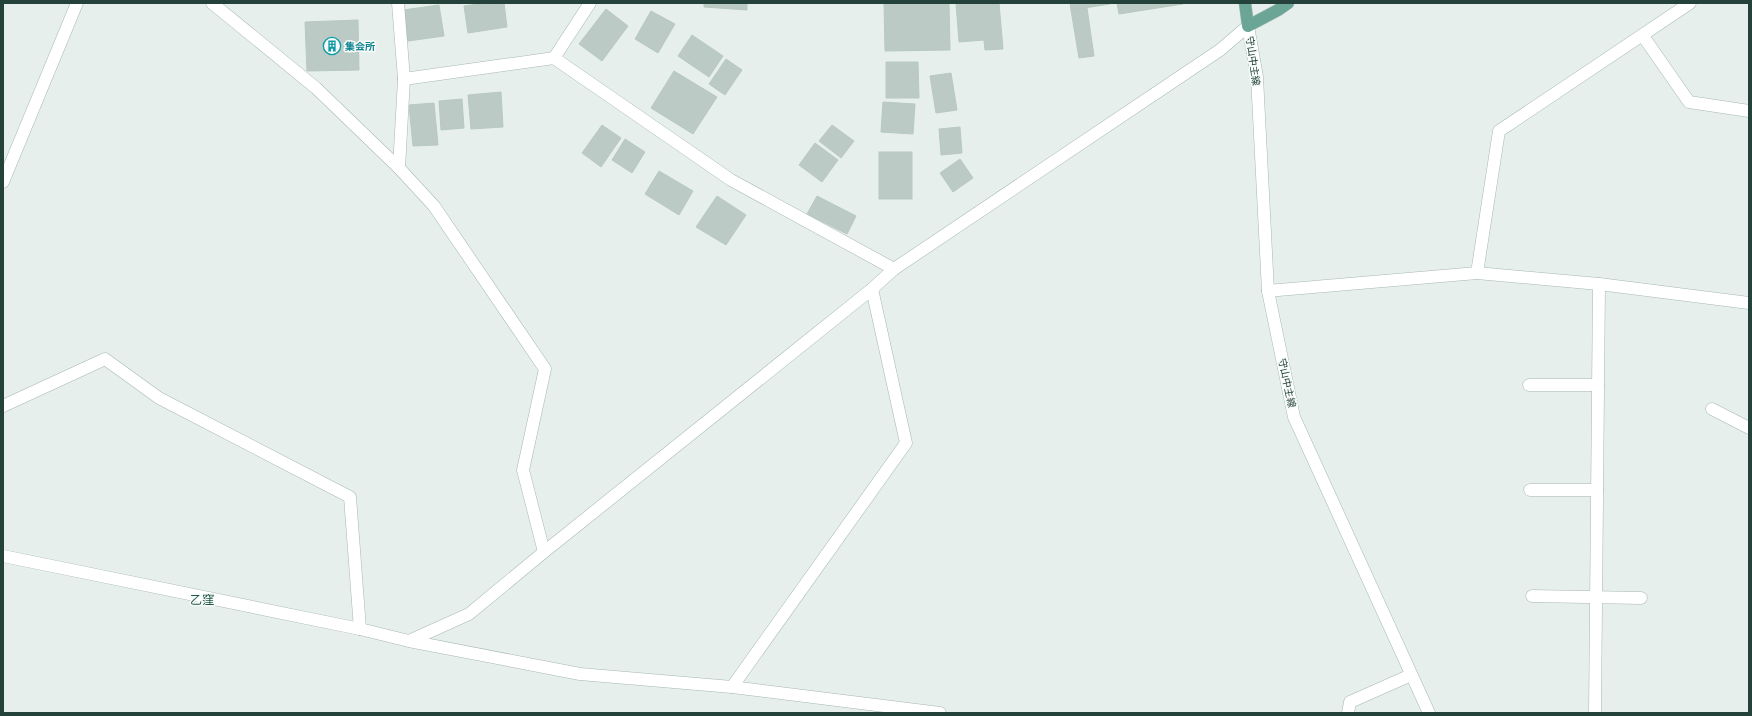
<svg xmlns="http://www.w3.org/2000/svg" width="1752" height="716" font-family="'IBM Plex Sans','Noto Sans JP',sans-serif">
<rect width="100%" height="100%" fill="#e6efeb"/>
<g fill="#bbcac4" stroke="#b8c9c2">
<polygon points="486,3 504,3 507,27 468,33 464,6"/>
<polygon points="704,3 747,3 747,10 704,7"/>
<polygon points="884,3 949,3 950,50 885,51"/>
<polygon points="956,3 999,3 1003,49 985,50 984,40 959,42"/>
<polygon points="1070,3 1110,3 1110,4 1071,10"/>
<polygon points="1117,3 1183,3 1183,4 1119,14"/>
<polygon points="439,5 444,36 408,41 403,10"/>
<polygon points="1087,8 1094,56 1079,58 1071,10"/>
<polygon points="606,9 628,26 602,61 579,44"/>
<polygon points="651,11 675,24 658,53 635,39"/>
<polygon points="358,20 359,70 307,71 305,22"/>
<polygon points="692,35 723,56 709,77 678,56"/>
<polygon points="726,59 742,70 725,95 709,84"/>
<polygon points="886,62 918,62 919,98 886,98"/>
<polygon points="674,71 717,97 693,134 651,108"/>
<polygon points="951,73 957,110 936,113 930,76"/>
<polygon points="501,92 503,127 471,129 468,95"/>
<polygon points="462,99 464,128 441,130 439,101"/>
<polygon points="883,102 915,104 913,134 881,132"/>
<polygon points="434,103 438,145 413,146 409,105"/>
<polygon points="602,125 621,138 601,167 582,153"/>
<polygon points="832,125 854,141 841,158 819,141"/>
<polygon points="960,127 962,153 941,155 939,129"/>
<polygon points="625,139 645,152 632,173 612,160"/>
<polygon points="815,143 838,160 822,182 799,165"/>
<rect x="879" y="152" width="33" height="47"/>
<polygon points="960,159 973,178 953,192 940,173"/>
<polygon points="659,171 693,191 679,215 645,194"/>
<polygon points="717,196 746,215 726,245 696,227"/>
<polygon points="817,196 856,216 847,234 807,214"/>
</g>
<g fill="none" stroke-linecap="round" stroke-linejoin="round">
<defs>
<polyline id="service" points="3,406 105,359 159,398 350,497 360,629"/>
<g id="minor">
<polyline points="212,3 316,88 399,168 434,206 545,369 523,470 544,552"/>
<polyline points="398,3 404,79 399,168"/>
<polyline points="1643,36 1689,102 1749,111"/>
<polyline points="554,58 590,3"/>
<polyline points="404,79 554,58 731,180 894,269"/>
<polyline points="3,182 77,3"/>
<polyline points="1477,273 1499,131 1690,3"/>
<polyline points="1268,291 1477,273 1599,284 1749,303"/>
<polyline points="1529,385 1598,385"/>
<polyline points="1712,409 1749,428"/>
<polyline points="1530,490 1597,490"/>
<polyline points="3,556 360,629 409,641 580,674 732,687 940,713"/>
<polyline points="1532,596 1641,598"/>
<polyline points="732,687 906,443 872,289"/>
<polyline points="1348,713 1350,702 1411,675"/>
<polyline points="1595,713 1599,284"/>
</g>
<polyline id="tertiary" points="409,641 469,614 544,552 872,289 894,269 1220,50 1248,26"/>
<polyline id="secondary" points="1248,26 1257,77 1268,291 1294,417 1429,713"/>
<polyline id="primary" points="1245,3 1248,26 1278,10 1288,3"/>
</defs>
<use href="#service" stroke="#a8b8b2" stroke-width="13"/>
<use href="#minor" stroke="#a8b8b2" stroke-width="13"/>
<use href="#tertiary" stroke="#a8b8b2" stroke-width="13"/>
<use href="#secondary" stroke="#a4bbb3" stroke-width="13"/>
<use href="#primary" stroke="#c2cac8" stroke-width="13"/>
<use href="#service" stroke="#fff" stroke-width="12"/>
<use href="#minor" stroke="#fff" stroke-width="12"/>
<use href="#tertiary" stroke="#fff" stroke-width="12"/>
<use href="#secondary" stroke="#fff" stroke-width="12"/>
<use href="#primary" stroke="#6aa596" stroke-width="12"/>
</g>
<defs>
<symbol id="building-ring" viewBox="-11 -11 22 22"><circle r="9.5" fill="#f7fbf9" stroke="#0f9aa8" stroke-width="1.5"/><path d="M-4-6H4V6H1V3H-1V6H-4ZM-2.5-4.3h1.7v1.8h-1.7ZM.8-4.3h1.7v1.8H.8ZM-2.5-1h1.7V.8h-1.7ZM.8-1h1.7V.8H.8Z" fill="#0f9aa8"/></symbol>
</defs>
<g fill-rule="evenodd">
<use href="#building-ring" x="322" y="36" width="20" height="20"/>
</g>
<g text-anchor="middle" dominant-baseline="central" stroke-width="3" stroke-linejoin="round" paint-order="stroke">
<g font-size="10" font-weight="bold" fill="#0d838f" stroke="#f7fbf9" text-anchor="start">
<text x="345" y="46">集会所</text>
</g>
<g font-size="10" fill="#24423a" stroke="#f7fbf9">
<text transform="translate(1253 61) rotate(82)">守山中主線</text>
<text transform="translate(1287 383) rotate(78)">守山中主線</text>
</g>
<g font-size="12" fill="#1f5548" stroke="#f7fbf9">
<text x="202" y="599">乙窪</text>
</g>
</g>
<rect width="1752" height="716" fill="none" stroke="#24423a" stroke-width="8"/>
</svg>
